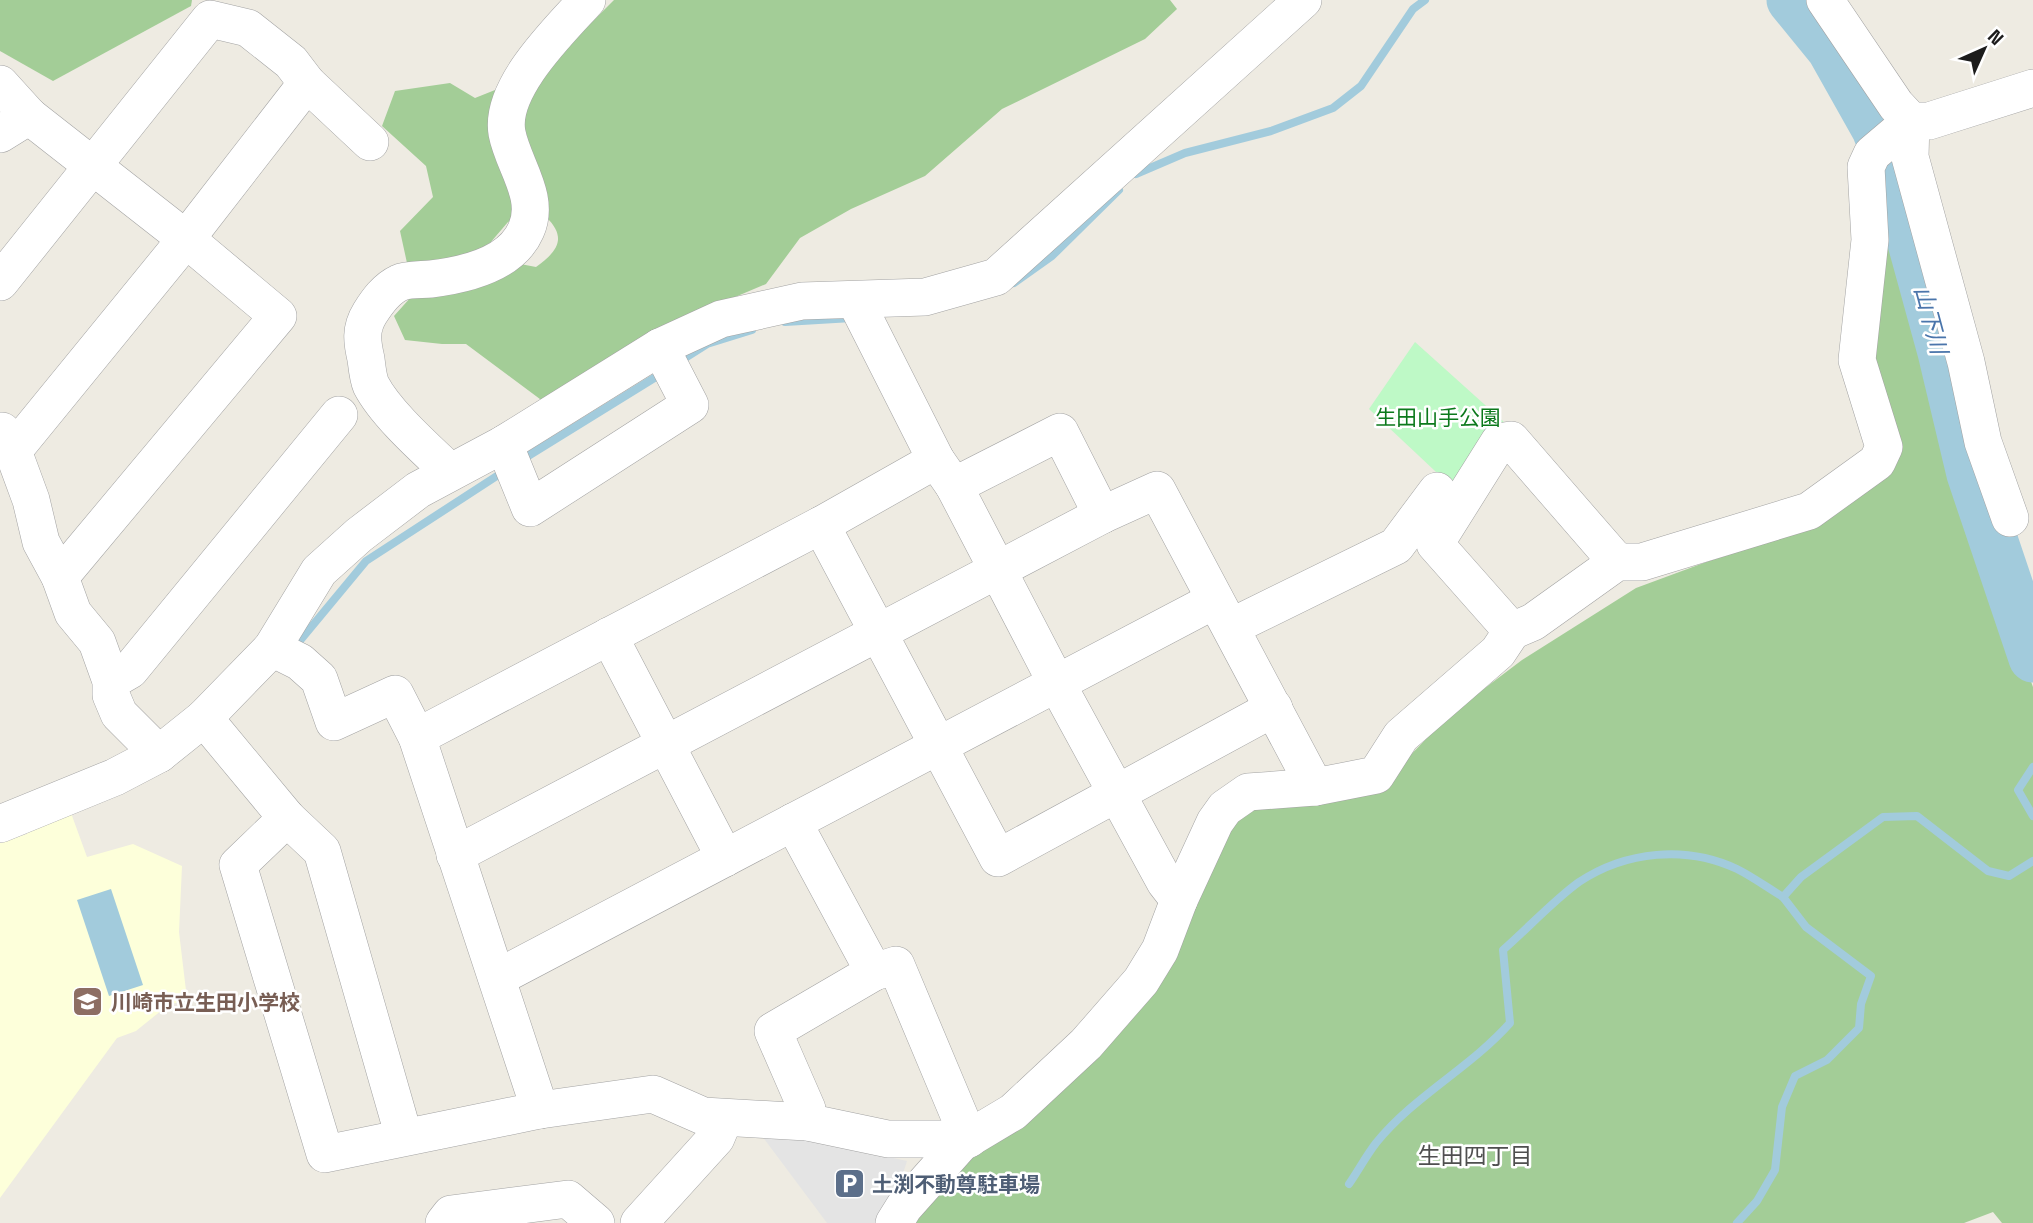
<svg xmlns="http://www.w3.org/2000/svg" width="2033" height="1223" font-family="'Space Grotesk','Noto Sans JP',sans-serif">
<rect width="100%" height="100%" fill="#eeebe2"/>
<polygon fill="#fdffda" points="71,813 87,857 133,844 182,866 179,932 187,999 167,1006 136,1031 117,1038 0,1198 0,843 27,834 25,827"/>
<g fill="#a3cd97">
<polygon points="0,0 192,0 191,6 53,81 0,51"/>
<path d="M614,0H1170L1177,9L1145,39L1002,109L925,176L851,209L800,238L766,284L688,317L548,405L466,344H442L405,340L394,316L411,297L515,263L536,267C557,252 568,238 546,217L523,216L508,222L490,243L462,260L407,263L400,231L433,197L426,166L382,126L395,91L450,83L475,98L543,71Z"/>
<polygon points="1883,175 1925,334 1958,477 2033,687 2033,1223 2002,1223 1993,1212 1964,1223 907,1223 1189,911 1244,805 1379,788 1448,716 1522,660 1636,588 1709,561 1818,527 1888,473 1871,354"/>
</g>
<polygon fill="#bef9c6" points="1415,342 1504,422 1451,486 1369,409"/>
<polygon fill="#e4e4e4" points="756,1128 907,1161 892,1208 879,1223 827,1223"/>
<polygon fill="#a2cbdc" points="111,889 143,985 109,996 77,900"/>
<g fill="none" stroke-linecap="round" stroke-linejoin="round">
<g stroke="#a2cbdc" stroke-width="8">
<polyline points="1136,174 1185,153 1271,131 1333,108 1361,86 1413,9 1425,0"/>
<polyline points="1014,283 1052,256 1119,190"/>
<polyline points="785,322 852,318"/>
<polyline points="677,363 707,344 752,330"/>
<polyline points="520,461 664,372"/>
<polyline points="298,643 366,561 506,470"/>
<polyline points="2033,767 2018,790 2033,816"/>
<path d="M1349,1184C1358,1171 1366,1156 1376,1143C1414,1096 1470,1068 1510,1023L1503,950C1526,930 1555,899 1579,882C1626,851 1686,845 1737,869C1753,877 1768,888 1783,897"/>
<polyline points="1737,1223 1757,1201 1775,1170 1782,1107 1795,1076 1827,1060 1859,1028 1861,1004 1871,976 1806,927 1783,897 1801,877 1883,817 1917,816 1988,871 2009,876 2033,861"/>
</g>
<polyline stroke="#a2cbdc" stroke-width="49" points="1791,0 1831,49 1876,129 1892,170 1942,352 1971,474 2033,658"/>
<defs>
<g id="minor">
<polyline points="1825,0 1896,105 1911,121 1929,121 2033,88"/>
<polyline points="0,84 29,116"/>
<polyline points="1911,121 1910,157 1966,362 1983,442 2010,518"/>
<polyline points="0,134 29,116 186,239 278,316 60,577"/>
<polyline points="0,282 210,19 248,28 291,62 307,83 370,142"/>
<polyline points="855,300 936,460 954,486 1057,684 1165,882 1179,900"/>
<polyline points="2,431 13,451 31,500 41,542 60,577 73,613 97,642 111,681 111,695 119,714 159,754"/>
<polyline points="504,444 530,508 690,405 660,347"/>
<polyline points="13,451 186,239 307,83"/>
<path d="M450,472C426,449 386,414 371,385C368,378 367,367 366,359C362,342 360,329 370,313C377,302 386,289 399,283C407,279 421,280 431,279C464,275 511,265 526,230C541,197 513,165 507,133C499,88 560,30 587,0"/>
<polyline points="954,486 1060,432 1102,515"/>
<polyline points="821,525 998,858 1274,708"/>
<polyline points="1231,627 1396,546 1437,491"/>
<polyline points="1512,631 1435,544 1499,442 1511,440 1617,562"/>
<polyline points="609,636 725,858"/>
<polyline points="272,648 300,662 319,679 334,722 395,694 417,737 540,1110"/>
<polyline points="111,681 130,670 339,415"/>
<polyline points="204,718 287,818 322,851 404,1137"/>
<polyline points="417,737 821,525 936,460"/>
<polyline points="287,818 238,865 325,1154 540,1110 653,1094 703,1116 807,1122 888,1139 947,1139 961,1143"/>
<polyline points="793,822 874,972 773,1031 807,1109 807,1122"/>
<polyline points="0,824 115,777 159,754 204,718 272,648 319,571 359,535 418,490 504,444 660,347 721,319 802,301 925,297 996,277 1303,0"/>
<polyline points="455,855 1102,515 1157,490 1315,787"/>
<polyline points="874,972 896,965 969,1139"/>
<polyline points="497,978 1215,600"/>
<polyline points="444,1223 451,1214 568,1199 596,1223"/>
<polyline points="639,1223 716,1138 724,1119"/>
<polyline points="894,1223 904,1207 961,1143 1013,1112 1086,1044 1141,981 1160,950 1179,900 1215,822 1225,808 1248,792 1315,787 1376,775 1401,736 1498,652 1512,631 1533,622 1617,562 1642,562 1809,511 1877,462 1884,447 1857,360 1870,240 1866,167 1872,154 1911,121"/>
</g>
</defs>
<use href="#minor" stroke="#a3a3a3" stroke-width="38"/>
<use href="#minor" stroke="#fff" stroke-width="37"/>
</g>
<defs>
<symbol id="school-square" viewBox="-11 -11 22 22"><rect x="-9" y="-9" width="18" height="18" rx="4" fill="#8d6e63" stroke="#fff"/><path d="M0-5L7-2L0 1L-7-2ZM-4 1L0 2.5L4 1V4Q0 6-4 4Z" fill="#fff"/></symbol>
<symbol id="parking-square" viewBox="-11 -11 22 22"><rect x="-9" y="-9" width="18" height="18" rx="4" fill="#5c6f8a" stroke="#fff"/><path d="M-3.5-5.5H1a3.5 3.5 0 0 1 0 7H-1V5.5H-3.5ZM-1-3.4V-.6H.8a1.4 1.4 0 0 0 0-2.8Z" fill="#fff"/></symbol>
</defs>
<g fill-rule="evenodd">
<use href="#school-square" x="70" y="984" width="35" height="35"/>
<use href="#parking-square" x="832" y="1166" width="35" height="35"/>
</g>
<g text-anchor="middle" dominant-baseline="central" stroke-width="5" stroke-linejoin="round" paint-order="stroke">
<g font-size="21" fill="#0c791c" stroke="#fff">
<text x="1438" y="417">生田山手公園</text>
</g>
<g font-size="21" font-weight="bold" fill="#785e54" stroke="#fff" text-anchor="start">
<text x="111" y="1002">川崎市立生田小学校</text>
</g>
<g font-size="21" font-weight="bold" fill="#4e5e75" stroke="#fff" text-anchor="start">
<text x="872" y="1184">土渕不動尊駐車場</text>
</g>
<g font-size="23" font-style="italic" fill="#4a75ab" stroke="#fff">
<text transform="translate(1931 320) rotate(75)">山下川</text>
</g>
<g font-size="23" fill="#4f4f4f" stroke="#fff">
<text x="1475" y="1156">生田四丁目</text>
</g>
</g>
<g transform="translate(1984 49) rotate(45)" stroke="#ffffff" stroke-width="5" paint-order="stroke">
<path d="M0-5L12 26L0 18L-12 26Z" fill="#1c1c1c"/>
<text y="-10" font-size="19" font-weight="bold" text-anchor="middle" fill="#1c1c1c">N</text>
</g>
</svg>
